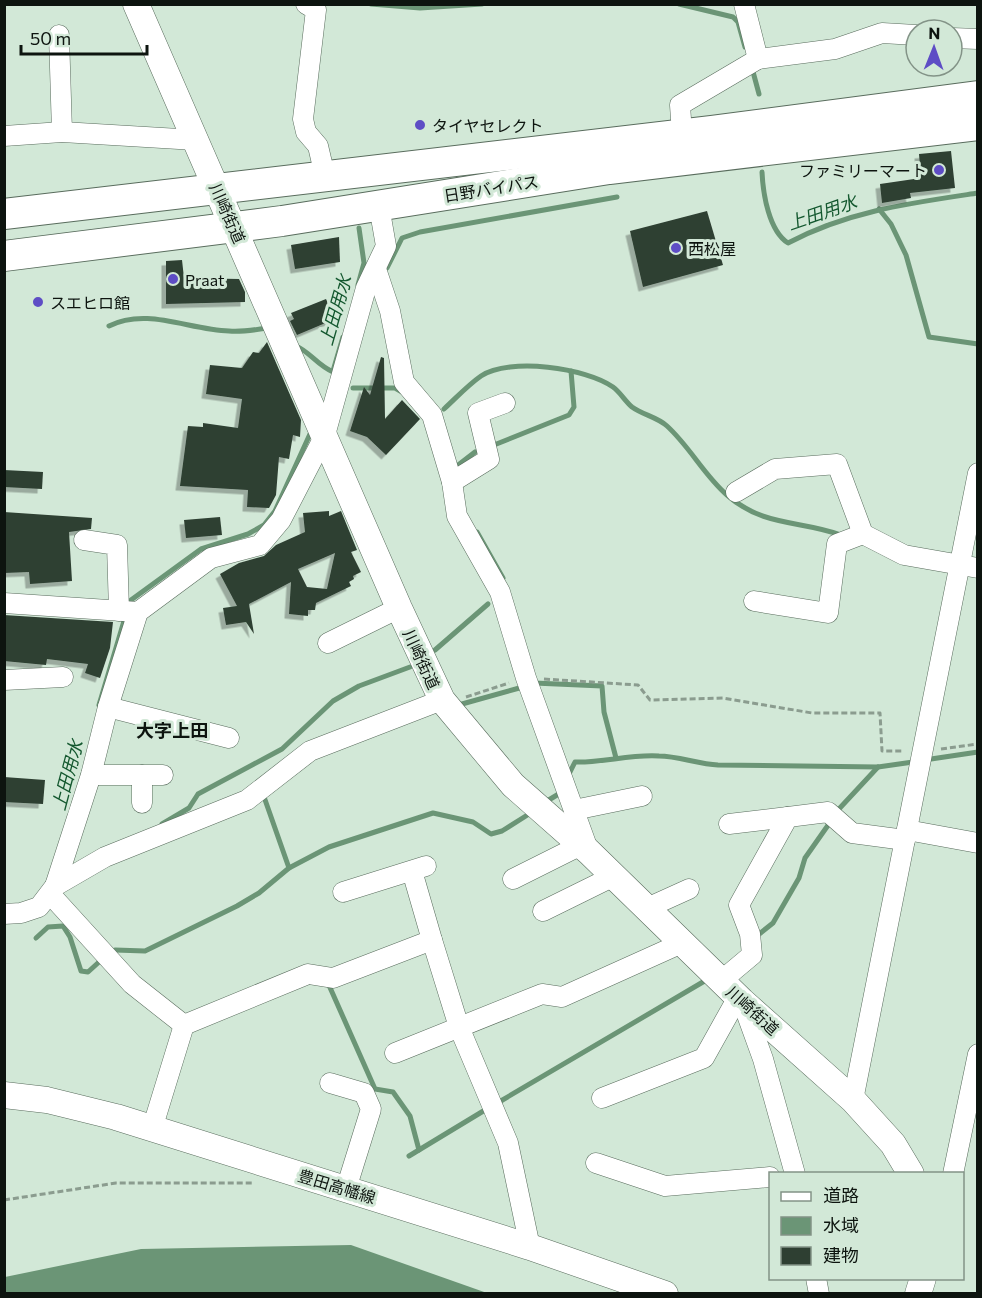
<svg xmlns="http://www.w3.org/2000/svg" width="982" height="1298" font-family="Commissioner,'Noto Sans JP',sans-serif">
<defs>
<filter id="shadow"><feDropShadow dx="-4.5" dy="4.5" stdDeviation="0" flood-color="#0004"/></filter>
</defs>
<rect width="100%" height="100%" fill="#d2e8d7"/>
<polygon fill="#6b9576" points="351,1245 487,1293 5,1293 5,1277 141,1249"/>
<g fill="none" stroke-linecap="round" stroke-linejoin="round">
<g stroke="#6b9576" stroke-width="5">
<polyline points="371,4 420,8 482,4"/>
<polyline points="679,4 733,17 738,22 745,47"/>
<polyline points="752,68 759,94"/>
<path d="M762,172C763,194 769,231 788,243C848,211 911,203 978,193"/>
<polyline points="879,209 891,224 906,255 929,337 978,344"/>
<polyline points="387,268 402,238 420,232 617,197"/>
<polyline points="358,285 364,263 359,228"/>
<path d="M109,326C147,307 189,330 229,331C242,332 255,330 267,328"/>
<path d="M296,346C310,352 317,365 333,372"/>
<polyline points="333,371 343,337"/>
<polyline points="353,388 395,388 402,392"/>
<path d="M444,409C456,398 468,385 481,376C510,357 586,368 613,387C620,392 625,401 632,407C643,415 657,417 667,426C690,447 704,475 727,495C763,527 800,520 841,535"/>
<polyline points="494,445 569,415 574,407 571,371"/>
<polyline points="453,469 475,452"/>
<polyline points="477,532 503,578"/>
<polyline points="131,600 201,549 248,534 264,525 275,511 310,434"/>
<polyline points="435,650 488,604"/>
<polyline points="534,683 602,686 604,712 616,758"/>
<polyline points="462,704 523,687"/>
<polyline points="99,705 124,621"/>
<polyline points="931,759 978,752"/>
<path d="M568,776L575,762C603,763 630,754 659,756C678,756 698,764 718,765L878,767L913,762"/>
<polyline points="263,794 289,868"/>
<polyline points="547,801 562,792"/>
<polyline points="838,810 878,767"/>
<polyline points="162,824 189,808 198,794 282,749 333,701 359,686 410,667"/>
<polyline points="758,935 773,923 799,878 805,858 831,821"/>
<polyline points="36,938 48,927 63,926 70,937 81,971 88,972 99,962"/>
<polyline points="115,950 145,951 237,906 259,893 289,868 329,847 433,813 473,822 491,834 502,831 529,814"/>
<polyline points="328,983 375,1089 393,1092 410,1116 419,1150"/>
<polyline points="499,1102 708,979"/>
<polyline points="409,1156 485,1110"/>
</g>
</g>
<g fill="#2e3f32" fill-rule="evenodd" filter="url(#shadow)">
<polygon points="951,151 955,188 910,193 911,198 882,203 880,184 921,178 919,154"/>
<polygon points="707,211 723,265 643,287 630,231"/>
<polygon points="339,237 340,262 295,269 291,245"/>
<polygon points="182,260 184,278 239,279 245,292 245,302 166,304 166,261"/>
<polygon points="326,299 335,319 297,335 290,321 294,319 291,313"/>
<polygon points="267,342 301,420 300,437 293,435 289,459 279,457 276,495 269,508 247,507 248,490 180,486 188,426 203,427 203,423 238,428 242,399 206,394 210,365 242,368 253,352 259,353"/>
<polygon points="381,357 384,358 385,419 402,400 420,419 386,455 367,437 350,431 364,387 370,395"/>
<polygon points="4,470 43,472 42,489 4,487"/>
<path d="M329,511V516L341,511L357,550L351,552L361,572L353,576L354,579L349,582L351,586L316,603L315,610H308V616L289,614L291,582L249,604L254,634L246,622L226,625L223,608L237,606L220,574L239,563L264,556L276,545L305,532L303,513ZM335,553L327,589L307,587L298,569Z"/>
<polygon points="4,512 92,518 91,529 69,532 72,581 30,584 29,572 4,573"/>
<polygon points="220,517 222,535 186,538 184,520"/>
<polygon points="4,615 113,622 110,648 100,678 85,673 88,664 47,659 46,665 4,661"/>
<polygon points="4,777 45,780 43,804 4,802"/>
</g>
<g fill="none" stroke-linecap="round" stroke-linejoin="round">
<defs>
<g id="minor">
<polyline points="306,4 316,10 303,119 306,132 318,146 325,176"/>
<polyline points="744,4 758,59"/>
<polyline points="59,35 62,132"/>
<polyline points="952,38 978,39"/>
<polyline points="682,134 680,105 758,59 835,49 882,33 916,35"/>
<polyline points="4,136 62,132 196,140"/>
<polyline points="376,269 390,311 404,382 432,415 452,482 457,516 500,592 526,678 589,852"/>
<polyline points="452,482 489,459 478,413 505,403"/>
<polyline points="736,492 775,469 837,464 863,534 904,555 978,568"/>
<polyline points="84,540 117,545 119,611"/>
<polyline points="754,601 828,613 837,544 863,534"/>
<polyline points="4,603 138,612"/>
<polyline points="328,643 399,608"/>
<polyline points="4,680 63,677"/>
<polyline points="108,707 229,738"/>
<polyline points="91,775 163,775"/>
<polyline points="142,775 142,803"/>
<polyline points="574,810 642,796"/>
<polyline points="729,824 788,817"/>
<polyline points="907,830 978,843"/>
<polyline points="412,871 432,940"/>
<polyline points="513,879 581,845"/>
<polyline points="55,886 105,857 247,800 310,751 442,700"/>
<polyline points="343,892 426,866"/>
<polyline points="51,895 132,984 184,1025"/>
<polyline points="647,908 689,889"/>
<polyline points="543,911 614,876"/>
<polyline points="4,914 21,913 39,907 55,886 91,775 108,707 138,612 211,558 260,545 281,520 325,435 366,288 386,246 379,206"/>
<polyline points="721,981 752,955 750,934 739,905 788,817 828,812 852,833 905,840"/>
<polyline points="742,1001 763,1059 795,1174"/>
<polyline points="395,1053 542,994 562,997 682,943"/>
<polyline points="330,1083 364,1093 371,1109 346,1189"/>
<polyline points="602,1098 704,1058 738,997"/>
<polyline points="853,1100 978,473"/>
<polyline points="152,1129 184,1025 308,974 333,978 432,940 459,1027 508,1143 530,1247"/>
<polyline points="596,1163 665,1186 770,1177"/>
<polyline points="953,1174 978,1054"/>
<polyline points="816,1278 819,1294"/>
</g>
<g id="major">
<polyline points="136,4 399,608 442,700 513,785 589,852 742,1001 853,1100 893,1144 911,1174"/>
<polyline points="4,1095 47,1100 116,1117 530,1247 665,1294"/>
<polyline points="918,1294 923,1278"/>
</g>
<g id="highway">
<polyline points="4,214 712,131 978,96"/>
<polyline points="4,256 282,221 609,169 978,125"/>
</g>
</defs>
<use href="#minor" stroke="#596c5d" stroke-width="21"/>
<use href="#major" stroke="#596c5d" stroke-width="27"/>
<use href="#highway" stroke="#596c5d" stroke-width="32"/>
<g stroke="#8b9c8f" stroke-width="3" stroke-dasharray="6 3" stroke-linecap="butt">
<polyline points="544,679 638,685 650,700 723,698 812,713 880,713 882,751 904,751"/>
<polyline points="466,697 509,683"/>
<polyline points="941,749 978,744"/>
<polyline points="4,1200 116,1183 253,1183"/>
</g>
<use href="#minor" stroke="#fff" stroke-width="20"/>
<use href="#major" stroke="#fff" stroke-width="26"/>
<use href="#highway" stroke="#fff" stroke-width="30"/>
</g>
<g fill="#5e4dc5" stroke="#d2e8d7" stroke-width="2">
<circle cx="420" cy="125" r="6"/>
<circle cx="939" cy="170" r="6"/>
<circle cx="676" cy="248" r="6"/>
<circle cx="173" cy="279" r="6"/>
<circle cx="38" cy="302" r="6"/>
</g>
<g text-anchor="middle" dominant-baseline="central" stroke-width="6" stroke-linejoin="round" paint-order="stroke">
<g font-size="16" fill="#0d140f" stroke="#d2e8d7" text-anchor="start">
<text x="432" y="125">タイヤセレクト</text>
<text x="927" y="170" text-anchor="end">ファミリーマート</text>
<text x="688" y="248">西松屋</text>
<text x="185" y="279">Praat</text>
<text x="50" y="302">スエヒロ館</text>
</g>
<g font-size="16" fill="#0d140f" stroke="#d2e8d7">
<text transform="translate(491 188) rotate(-9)">日野バイパス</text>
<text transform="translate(228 213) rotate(66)">川崎街道</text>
<text transform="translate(422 659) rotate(65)">川崎街道</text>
<text transform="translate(753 1010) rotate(42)">川崎街道</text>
<text transform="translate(337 1186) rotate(17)">豊田高幡線</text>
</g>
<g font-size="18" font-style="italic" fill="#14582f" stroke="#d2e8d7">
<text transform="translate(822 212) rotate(-19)">上田用水</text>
<text transform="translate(335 310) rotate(-74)">上田用水</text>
<text transform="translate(67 775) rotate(-75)">上田用水</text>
</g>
<g font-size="18" font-weight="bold" fill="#0d140f" stroke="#d2e8d7">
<text x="172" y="730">大字上田</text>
</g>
</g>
<rect width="982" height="1298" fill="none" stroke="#0d140f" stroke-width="12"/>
<rect x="769" y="1172" width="195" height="108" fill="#d2e8d7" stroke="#839387" stroke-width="1.5"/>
<rect x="781" y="1192" width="30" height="9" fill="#ffffff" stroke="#839387" stroke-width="1.5"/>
<text x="823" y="1202" font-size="18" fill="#0d140f">道路</text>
<rect x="781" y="1217" width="30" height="18" fill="#6b9576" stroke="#839387" stroke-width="1.5"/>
<text x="823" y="1232" font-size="18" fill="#0d140f">水域</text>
<rect x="781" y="1247" width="30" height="18" fill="#2e3f32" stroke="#839387" stroke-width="1.5"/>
<text x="823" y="1262" font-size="18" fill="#0d140f">建物</text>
<g transform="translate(934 48) rotate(1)"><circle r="28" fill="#d2e8d7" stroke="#839387" stroke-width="1.5"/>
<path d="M0-4.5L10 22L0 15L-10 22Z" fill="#5e4dc5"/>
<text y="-9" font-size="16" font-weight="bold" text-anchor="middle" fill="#0d140f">N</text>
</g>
<path d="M21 45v9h126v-9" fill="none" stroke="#0d140f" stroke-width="3"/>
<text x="30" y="45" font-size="18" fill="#0d140f" stroke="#d2e8d7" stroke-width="4.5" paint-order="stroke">50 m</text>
</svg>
